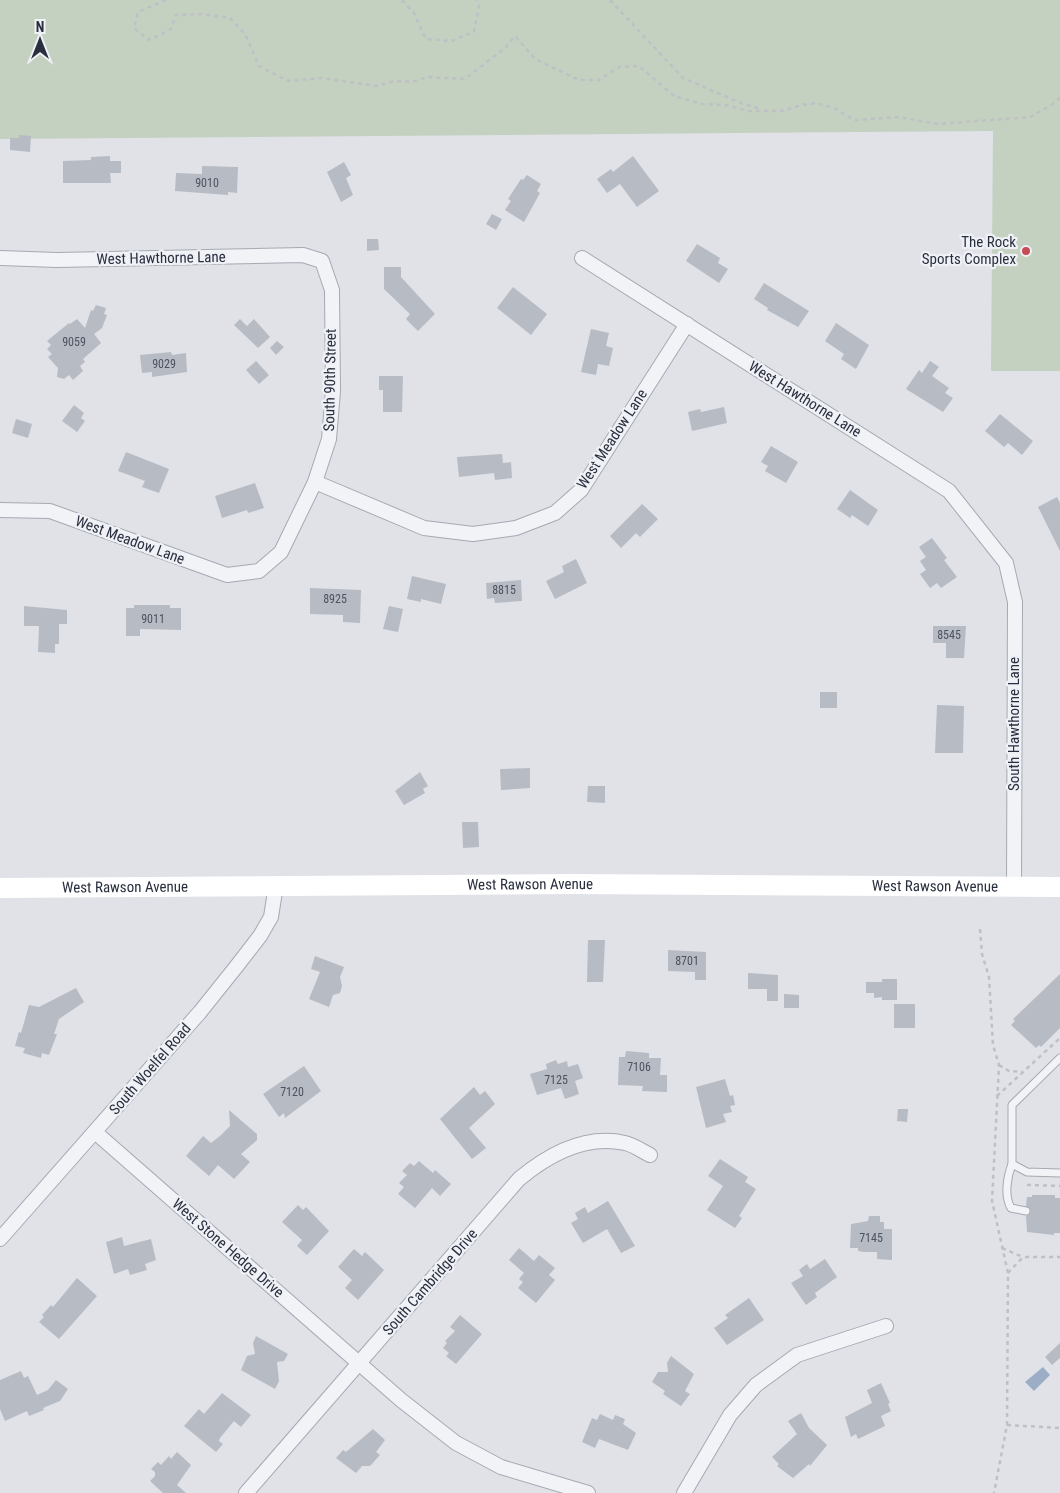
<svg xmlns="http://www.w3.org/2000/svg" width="1060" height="1493" font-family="'Roboto Condensed',sans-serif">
<rect width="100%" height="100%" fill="#e0e2e8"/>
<polygon fill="#c4d1c1" points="0,0 1060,0 1060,371 991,371 993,131 0,139"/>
<polygon fill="#9caec6" points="1043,1367 1050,1375 1034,1391 1025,1382"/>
<g fill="#b7bbc4">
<polygon points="19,135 31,136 30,152 10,150 10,138 19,138"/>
<polygon points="110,156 110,161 121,161 121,173 110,173 111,183 63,183 63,161 91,160 91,157"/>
<polygon points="633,156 659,191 637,207 620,184 607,193 597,179 611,169 613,172"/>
<polygon points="344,162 351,175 346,178 353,195 341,202 327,172"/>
<polygon points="202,166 238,167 237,193 228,192 228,195 175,191 176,173 202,174"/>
<polygon points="527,175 541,184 537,191 540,193 524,222 505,210 511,201 508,199 521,179 523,180"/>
<polygon points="492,214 502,219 496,230 486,224"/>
<polygon points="367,239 378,239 379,250 367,251"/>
<polygon points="697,244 720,258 718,263 728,269 719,283 686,261"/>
<polygon points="384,267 401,267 401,277 435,314 418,331 406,319 410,314 384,289"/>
<polygon points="764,283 809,311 798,327 767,310 768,308 754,299"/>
<polygon points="513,287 547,314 531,335 497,308"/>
<polygon points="96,305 106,308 104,314 107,315 102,328 94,334 101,343 83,359 85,362 80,366 83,371 73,380 69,375 64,379 57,377 58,368 48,357 52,354 47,349 51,345 47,341 69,323 70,324 77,319 85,328 91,310 93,311"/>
<polygon points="240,319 247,326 254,319 270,337 258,348 234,325"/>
<polygon points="836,323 869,345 856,369 841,359 844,354 825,341"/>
<polygon points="591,329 609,333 606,346 613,348 609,366 598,364 596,375 581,372"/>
<polygon points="277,341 284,347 276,355 270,348"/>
<polygon points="171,352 172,355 186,353 187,372 152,377 152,372 142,373 140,355"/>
<polygon points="256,361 269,375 259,384 246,370"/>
<polygon points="930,361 939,367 932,376 949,388 945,393 953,398 943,412 906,389 919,370 922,373"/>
<polygon points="379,376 403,376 402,412 383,412 383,390 379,390"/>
<polygon points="74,405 84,413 81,418 85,421 77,432 62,421"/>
<polygon points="724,407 727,423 692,431 688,412 700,409 701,412"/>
<polygon points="1000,414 1033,441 1022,455 1008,443 1004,447 985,431"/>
<polygon points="16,419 32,424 28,438 12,433"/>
<polygon points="771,446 798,462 786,483 765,471 768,466 761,462"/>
<polygon points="126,452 169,469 159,493 142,487 145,481 118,471"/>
<polygon points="502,454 503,463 511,462 512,478 495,480 494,473 459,477 457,457"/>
<polygon points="255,483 264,508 248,513 247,510 222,518 215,496"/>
<polygon points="850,490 878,510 868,526 852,515 850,518 837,509"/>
<polygon points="1057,497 1060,503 1060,551 1038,507"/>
<polygon points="642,504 658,519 640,537 636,533 621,548 610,536"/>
<polygon points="932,538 947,558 944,560 957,577 941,588 937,583 930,588 920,574 926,570 920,561 926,557 919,547"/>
<polygon points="576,559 587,583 555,599 546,581 564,572 562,566"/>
<polygon points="412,576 446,584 441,604 421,599 421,602 407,599"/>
<polygon points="521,580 522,601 495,603 494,598 487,599 486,583"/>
<polygon points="310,588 361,590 360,623 343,622 343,615 310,614"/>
<polygon points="134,605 170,605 170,608 181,608 181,630 140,629 140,636 126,636 126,608 134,608"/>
<polygon points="24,606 67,610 67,624 59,624 59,644 55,644 55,653 38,652 39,626 24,626"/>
<polygon points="389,606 403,609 398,632 383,629"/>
<polygon points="933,626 966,626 964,658 946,658 946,643 933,643"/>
<rect x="820" y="692" width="17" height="16"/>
<polygon points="937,705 964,706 963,753 935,753"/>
<polygon points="530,768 530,788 501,790 500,769"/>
<polygon points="420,772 428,786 423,789 425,793 404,805 395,791"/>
<polygon points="588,786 605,786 605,803 587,802"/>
<polygon points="462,822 478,822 479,847 463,848"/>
<polygon points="588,940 605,940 603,982 587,982"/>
<polygon points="668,950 706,952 706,980 695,980 695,972 668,971"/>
<polygon points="315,956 344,967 340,977 342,986 340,993 333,995 329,1007 309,999 320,972 311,969"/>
<polygon points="748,973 778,975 778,1001 767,1001 767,989 748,989"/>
<polygon points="1060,974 1060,1028 1041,1047 1039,1045 1036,1048 1011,1025 1015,1021 1013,1019"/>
<polygon points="882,979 897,979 897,1000 882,1000 882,997 874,998 874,993 866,993 866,982 882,982"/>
<polygon points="76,988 84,1002 59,1019 54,1034 57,1034 49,1055 42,1053 41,1058 23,1053 25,1048 15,1046 19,1032 21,1033 29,1005 39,1007"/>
<polygon points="784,994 799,995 799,1008 784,1008"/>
<rect x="894" y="1004" width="21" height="24"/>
<polygon points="626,1051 649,1053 649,1058 661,1058 660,1075 667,1075 667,1092 642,1091 643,1086 618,1085 619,1057 625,1057"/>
<polygon points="556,1060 558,1064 567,1061 568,1067 578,1064 583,1078 575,1081 579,1094 565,1099 561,1088 537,1095 530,1074 547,1069 546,1064"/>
<polygon points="304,1066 321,1091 285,1118 284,1113 279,1117 263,1094"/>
<polygon points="725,1079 730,1096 733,1095 735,1105 730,1106 732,1112 723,1114 726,1122 706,1128 696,1087"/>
<polygon points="474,1087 480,1095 485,1091 495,1104 469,1128 486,1148 472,1159 440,1119"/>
<polygon points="898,1109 908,1109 907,1122 897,1121"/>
<polygon points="229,1110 257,1134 257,1140 241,1154 250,1162 234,1179 218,1165 209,1176 186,1156 203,1136 211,1143 220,1136 230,1126"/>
<polygon points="720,1159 748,1177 745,1182 756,1189 739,1216 742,1218 735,1228 707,1210 723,1186 708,1176"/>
<polygon points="419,1161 433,1173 435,1170 451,1184 440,1196 432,1188 415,1208 398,1194 404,1187 399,1183 407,1175 402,1171 410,1163 414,1166"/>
<polygon points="1032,1195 1055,1195 1055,1198 1060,1198 1060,1233 1054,1233 1054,1235 1027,1232 1026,1216 1031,1212 1026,1206 1027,1197 1032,1197"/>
<polygon points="608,1201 635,1246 621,1253 607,1229 583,1243 571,1223 578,1219 575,1213 585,1207 588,1213"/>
<polygon points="298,1205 303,1210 306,1207 329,1231 307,1255 297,1246 302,1240 282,1222"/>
<polygon points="869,1216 880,1216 880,1222 884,1222 884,1229 892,1229 892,1260 877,1259 877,1252 864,1252 858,1251 858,1248 850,1248 851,1224 868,1221"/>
<polygon points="122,1237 124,1246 151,1239 156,1260 145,1264 147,1270 130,1275 128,1269 114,1274 106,1242"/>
<polygon points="519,1248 534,1261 539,1255 555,1268 549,1275 555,1280 536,1303 518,1288 523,1282 519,1279 524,1273 509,1260"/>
<polygon points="354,1249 362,1256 365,1252 384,1270 358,1300 345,1288 352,1280 338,1267"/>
<polygon points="825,1259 837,1277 815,1293 817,1297 806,1305 791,1283 803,1276 799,1270 807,1264 810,1269"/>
<polygon points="77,1278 97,1296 59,1339 39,1322 44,1317 42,1315 51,1305 53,1307"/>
<polygon points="749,1298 764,1320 727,1345 714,1328 728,1318 725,1315"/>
<polygon points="460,1315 482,1334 456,1364 446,1356 449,1353 443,1348 447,1343 445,1341 455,1331 450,1327"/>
<polygon points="256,1336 288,1354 284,1361 277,1362 279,1381 275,1389 241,1370 247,1356 255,1354 253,1343"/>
<polygon points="1060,1343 1060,1358 1052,1365 1045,1357"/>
<polygon points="671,1356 694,1374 685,1391 690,1394 681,1406 663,1394 665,1391 652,1382 658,1372 668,1372 667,1363"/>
<polygon points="21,1371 24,1378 28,1376 37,1395 48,1390 56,1380 68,1389 60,1401 43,1408 44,1410 29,1416 27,1411 5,1421 0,1409 0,1380"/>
<polygon points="881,1383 890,1403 888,1404 891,1411 881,1416 885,1426 858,1439 856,1434 851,1437 845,1417 872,1403 867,1390"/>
<polygon points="222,1393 251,1415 241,1427 234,1421 220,1438 219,1441 223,1444 216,1452 184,1426 199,1409 204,1414"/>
<polygon points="801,1413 809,1428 827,1445 810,1466 809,1464 793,1478 777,1466 779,1464 772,1457 797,1434 788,1421"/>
<polygon points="600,1414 613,1420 615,1415 625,1419 623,1424 636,1433 628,1450 599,1439 595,1448 582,1442 592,1418 597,1420"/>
<polygon points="373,1429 385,1440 376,1452 380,1455 370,1466 362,1466 356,1473 336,1458 343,1450 346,1452"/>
<polygon points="177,1452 191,1465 177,1485 186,1493 163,1493 150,1481 155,1476 155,1472 151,1469 158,1462 161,1465 169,1456 171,1459"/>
</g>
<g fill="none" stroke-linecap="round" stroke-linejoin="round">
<defs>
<g id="service">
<polyline points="1060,1058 1012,1105 1012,1164 1027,1172 1060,1173"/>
<path d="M1012,1164C1007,1177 1004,1196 1011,1208L1026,1211"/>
</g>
<g id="minor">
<polyline points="0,258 57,260 303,255 322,261 332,290 333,391 329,439 315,482 281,552 259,571 227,575 50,511 0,510"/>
<polyline points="582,258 949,491 1006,563 1015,602 1014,886"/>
<polyline points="315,482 424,528 473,534 516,528 555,513 581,490 687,324"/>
<polyline points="95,1132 401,1400 456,1443 501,1467 588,1493"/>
<polyline points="0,1239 200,1012 236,967 260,936 271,917 276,885"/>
<path d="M246,1493L519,1179C549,1154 585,1134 625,1143C634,1145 642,1151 650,1155"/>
<polyline points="684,1493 730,1415 756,1385 797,1355 886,1326"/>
</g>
</defs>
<use href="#service" stroke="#a5a9b2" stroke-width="9"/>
<use href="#minor" stroke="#a5a9b2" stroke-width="16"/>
<g stroke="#bec0c6" stroke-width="2.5" stroke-dasharray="4 4" stroke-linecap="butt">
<polyline points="166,0 138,12 134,28 149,40 171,29 176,15 203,14 230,18 245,34 259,66 288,81 322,78 376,86 395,81 412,82 427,77 465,79 506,47 515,36 535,59 579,80 599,80 619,67 639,66 674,96 701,104 726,105 748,111 782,111 801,105 817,103 834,108 854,120 898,117 938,124 1030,117 1050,106 1060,98"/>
<polyline points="402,0 414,13 426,39 451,41 474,32 479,6 476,0"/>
<polyline points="610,0 683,78 741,103 761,109"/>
<polyline points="980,929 982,954 989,977 993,1045 999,1065 992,1201 1008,1273 1007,1425 994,1493"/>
<polyline points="999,1065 1009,1071 1023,1072"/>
<polyline points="997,1096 1060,1038"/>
<polyline points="1027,1185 1060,1186"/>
<polyline points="1002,1248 1023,1257"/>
<polyline points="1008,1273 1023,1257 1060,1257"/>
<polyline points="1007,1425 1060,1428"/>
</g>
<use href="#service" stroke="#f2f3f6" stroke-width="7"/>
<use href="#minor" stroke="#f2f3f6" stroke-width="14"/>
<path stroke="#fff" stroke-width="20" id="s1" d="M0,888L570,884L1060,887"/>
</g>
<circle fill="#c64b54" stroke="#eff1f6" stroke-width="2" cx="1026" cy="251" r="5"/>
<g text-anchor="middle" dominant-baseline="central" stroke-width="4.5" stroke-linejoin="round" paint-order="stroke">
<g font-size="12" fill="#4c5260">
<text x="207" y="183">9010</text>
<text x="74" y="342">9059</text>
<text x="164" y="364">9029</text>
<text x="504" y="590">8815</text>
<text x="335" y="599">8925</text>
<text x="153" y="619">9011</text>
<text x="949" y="635">8545</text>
<text x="687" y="961">8701</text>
<text x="639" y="1067">7106</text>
<text x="556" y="1080">7125</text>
<text x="292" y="1092">7120</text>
<text x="871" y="1238">7145</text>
</g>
<g font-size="15" fill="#292f3e" stroke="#eff1f6" text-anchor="end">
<text x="1016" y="242">The Rock<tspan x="1016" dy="17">Sports Complex</tspan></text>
</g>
<g font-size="15" fill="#292f3e" stroke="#eff1f6">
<text transform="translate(161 258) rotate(-1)">West Hawthorne Lane</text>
<text transform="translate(330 380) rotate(-89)">South 90th Street</text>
<text transform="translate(805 399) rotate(32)">West Hawthorne Lane</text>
<text transform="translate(612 439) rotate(-57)">West Meadow Lane</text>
<text transform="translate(130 540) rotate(20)">West Meadow Lane</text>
<text transform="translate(1014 724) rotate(-90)">South Hawthorne Lane</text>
<text stroke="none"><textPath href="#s1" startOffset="530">West Rawson Avenue</textPath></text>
<text stroke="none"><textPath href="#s1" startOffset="935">West Rawson Avenue</textPath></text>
<text stroke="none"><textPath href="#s1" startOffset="125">West Rawson Avenue</textPath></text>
<text transform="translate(150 1069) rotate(-49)">South Woelfel Road</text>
<text transform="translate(228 1248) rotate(41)">West Stone Hedge Drive</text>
<text transform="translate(430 1282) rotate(-49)">South Cambridge Drive</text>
</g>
</g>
<g transform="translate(40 40)" stroke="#eff1f6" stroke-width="4" paint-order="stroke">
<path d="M0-4L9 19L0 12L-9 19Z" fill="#292f3e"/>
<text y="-8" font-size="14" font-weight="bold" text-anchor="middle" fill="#292f3e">N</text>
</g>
</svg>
